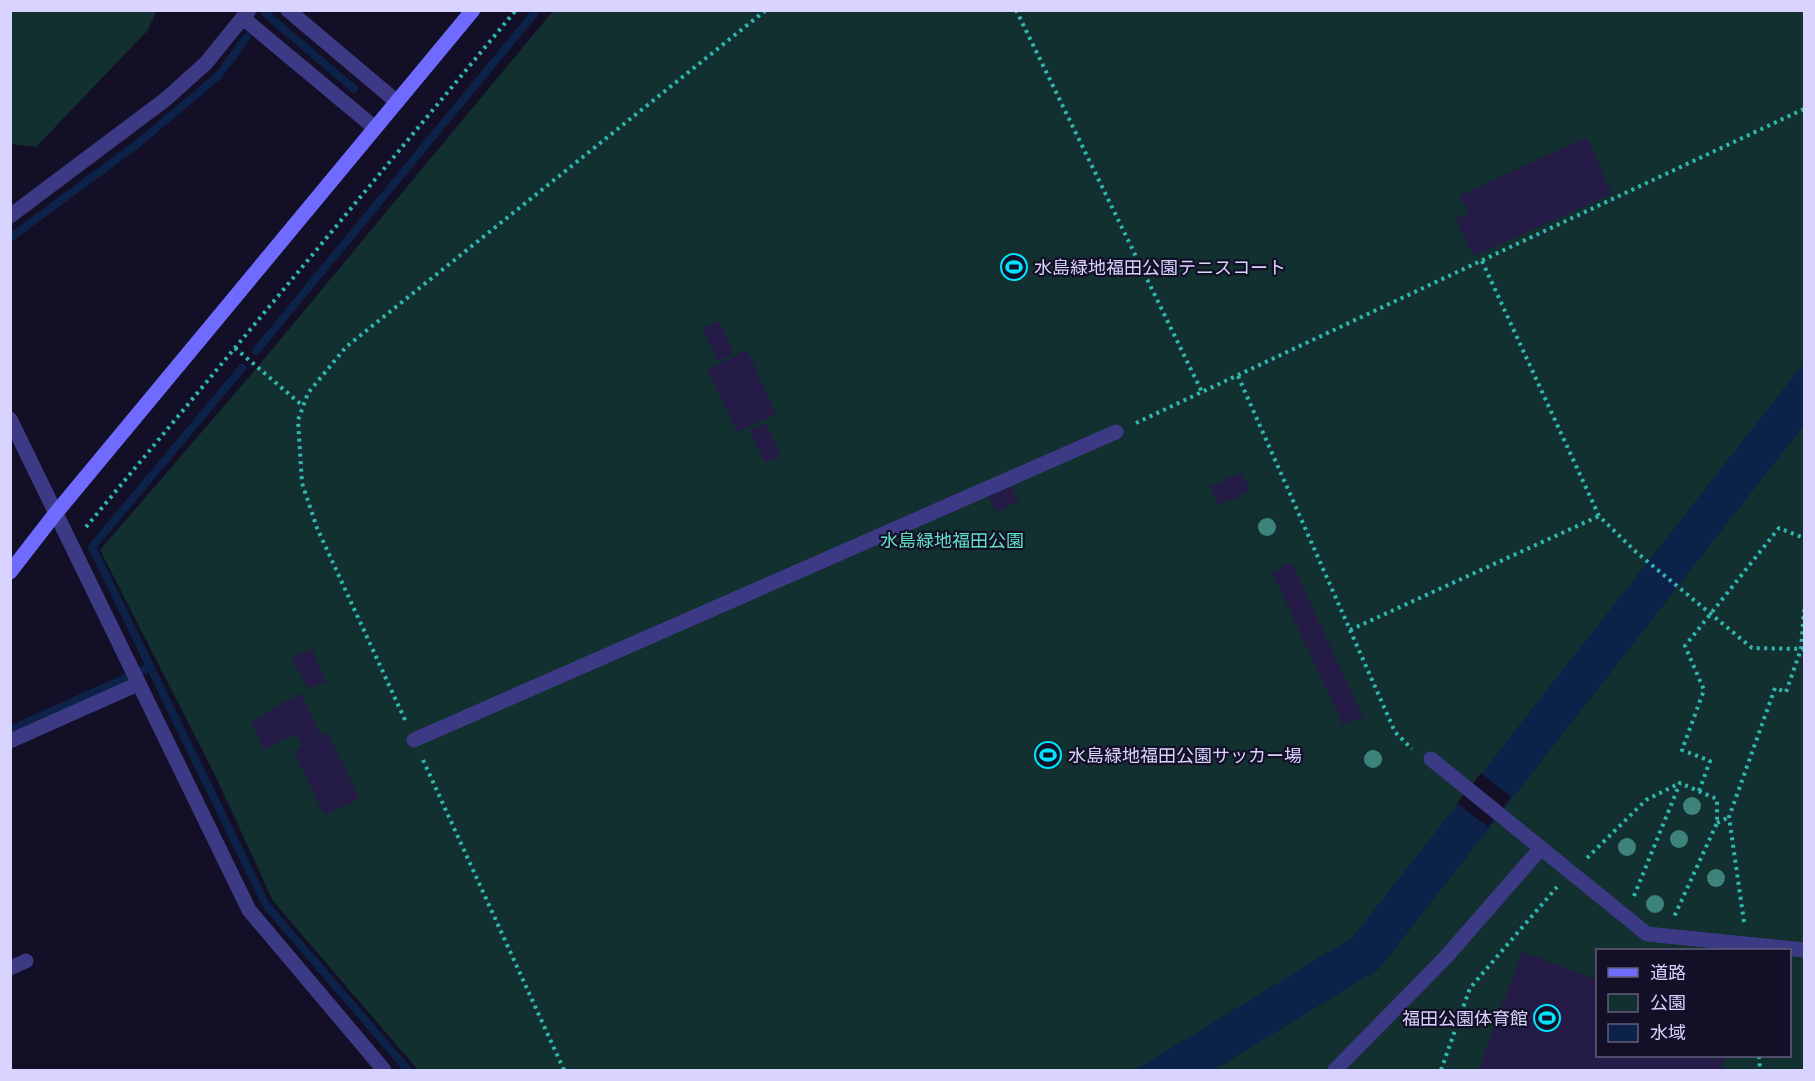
<svg xmlns="http://www.w3.org/2000/svg" width="1815" height="1081" font-family="'Archivo Narrow','Noto Sans JP',sans-serif">
<rect width="100%" height="100%" fill="#130f26"/>
<g fill="#12302f" fill-rule="evenodd">
<polygon points="11,10 157,10 157,11 147,31 36,147 11,144"/>
<path d="M553,11H1804V1070H418L273,901L214,773L100,550L250,376ZM1598,950H1790V1056H1598Z"/>
</g>
<polygon fill="#0c2248" points="1804,363 1804,425 1379,969 1214,1070 1135,1070 1353,937"/>
<polygon fill="#130f26" points="1481,773 1511,797 1488,827 1457,803"/>
<g fill="none" stroke-linecap="round" stroke-linejoin="round">
<g stroke="#0c2248" stroke-width="8">
<polyline points="265,13 354,89"/>
<polyline points="10,238 136,145 218,76 247,37"/>
<polyline points="256,351 537,10"/>
<polyline points="242,368 92,547 266,905 408,1070"/>
<polyline points="10,730 150,667"/>
</g>
</g>
<g fill="#241b47">
<polygon points="1587,137 1612,194 1474,256 1455,219 1470,213 1459,196"/>
<polygon points="719,321 734,353 718,361 702,329"/>
<polygon points="747,350 776,414 737,432 707,369"/>
<polygon points="766,423 781,456 765,463 749,431"/>
<polygon points="1242,472 1250,491 1219,505 1210,487"/>
<polygon points="1010,483 1019,501 996,512 987,494"/>
<polygon points="1292,563 1363,717 1343,725 1272,572"/>
<polygon points="312,649 326,682 308,688 291,658"/>
<polygon points="301,693 321,736 327,732 360,799 324,815 294,752 302,747 295,734 264,750 251,722"/>
<polygon points="1522,952 1598,980 1598,1056 1726,1056 1721,1070 1478,1070"/>
</g>
<g fill="none" stroke-linecap="round" stroke-linejoin="round">
<g stroke="#2fb8b0" stroke-width="4" stroke-dasharray="3 4.5" stroke-linecap="butt">
<polyline points="1016,10 1202,392"/>
<polyline points="1482,261 1599,516 1636,552 1752,648 1804,649"/>
<polyline points="235,348 303,406"/>
<polyline points="1238,376 1395,732 1412,749"/>
<polyline points="1136,423 1804,109"/>
<polyline points="86,527 516,10"/>
<polyline points="1350,630 1599,516"/>
<polyline points="405,720 317,528 302,483 298,420 308,393 346,347 766,10"/>
<polyline points="423,760 564,1070"/>
<polyline points="1699,791 1710,761 1682,750 1704,690 1685,646 1779,528 1804,538"/>
<polyline points="1717,823 1729,817"/>
<polyline points="1587,858 1646,800 1680,783"/>
<polyline points="1634,896 1680,783 1717,799 1717,823 1674,917"/>
<polyline points="1744,922 1729,817 1775,688 1786,692 1801,649 1804,610"/>
<polyline points="1759,1056 1760,1070"/>
<polyline points="1441,1070 1470,988 1557,887"/>
</g>
<g stroke="#3d3a85" stroke-width="15">
<polyline points="288,10 397,102"/>
<polyline points="243,18 375,128"/>
<polyline points="10,216 166,99 206,63 249,10"/>
<polyline points="10,419 249,910 384,1070"/>
<polyline points="414,740 1116,432"/>
<polyline points="10,741 138,684"/>
<polyline points="1431,759 1647,934 1804,950"/>
<polyline points="10,968 26,961"/>
<polyline points="1335,1070 1446,957 1541,848"/>
</g>
<polyline stroke="#6f6bff" stroke-width="15" points="10,572 55,514 473,10"/>
</g>
<g fill="#3d827b">
<circle cx="1267" cy="527" r="9"/>
<circle cx="1373" cy="759" r="9"/>
<circle cx="1692" cy="806" r="9"/>
<circle cx="1679" cy="839" r="9"/>
<circle cx="1627" cy="847" r="9"/>
<circle cx="1716" cy="878" r="9"/>
<circle cx="1655" cy="904" r="9"/>
</g>
<defs>
<symbol id="stadium-ring" viewBox="-11 -11 22 22"><circle r="9.5" fill="#130f26" stroke="#00e5ff" stroke-width="1.5"/><path d="M0-5a6.5 5 0 1 0 0 10a6.5 5 0 1 0 0-10ZM-3.5-1.8h7v3.6h-7Z" fill="#00e5ff"/></symbol>
</defs>
<g fill-rule="evenodd">
<use href="#stadium-ring" x="999" y="252" width="30" height="30"/>
<use href="#stadium-ring" x="1033" y="740" width="30" height="30"/>
<use href="#stadium-ring" x="1532" y="1003" width="30" height="30"/>
</g>
<g text-anchor="middle" dominant-baseline="central" stroke-width="4.5" stroke-linejoin="round" paint-order="stroke">
<g font-size="18" fill="#d9d4ff" stroke="#130f26" text-anchor="start">
<text x="1034" y="267">水島緑地福田公園テニスコート</text>
<text x="1068" y="755">水島緑地福田公園サッカー場</text>
<text x="1528" y="1018" text-anchor="end">福田公園体育館</text>
</g>
<g font-size="18" fill="#5fe0c0" stroke="#130f26">
<text x="952" y="540">水島緑地福田公園</text>
</g>
</g>
<rect width="1815" height="1081" fill="none" stroke="#d9d4ff" stroke-width="24"/>
<rect x="1596" y="949" width="195" height="108" fill="#130f26" stroke="#625e7d" stroke-width="1.5"/>
<rect x="1608" y="968" width="30" height="9" fill="#6f6bff" stroke="#625e7d" stroke-width="1.5"/>
<text x="1650" y="979" font-size="18" fill="#d9d4ff">道路</text>
<rect x="1608" y="994" width="30" height="18" fill="#12302f" stroke="#625e7d" stroke-width="1.5"/>
<text x="1650" y="1009" font-size="18" fill="#d9d4ff">公園</text>
<rect x="1608" y="1024" width="30" height="18" fill="#0c2248" stroke="#625e7d" stroke-width="1.5"/>
<text x="1650" y="1039" font-size="18" fill="#d9d4ff">水域</text>
</svg>
